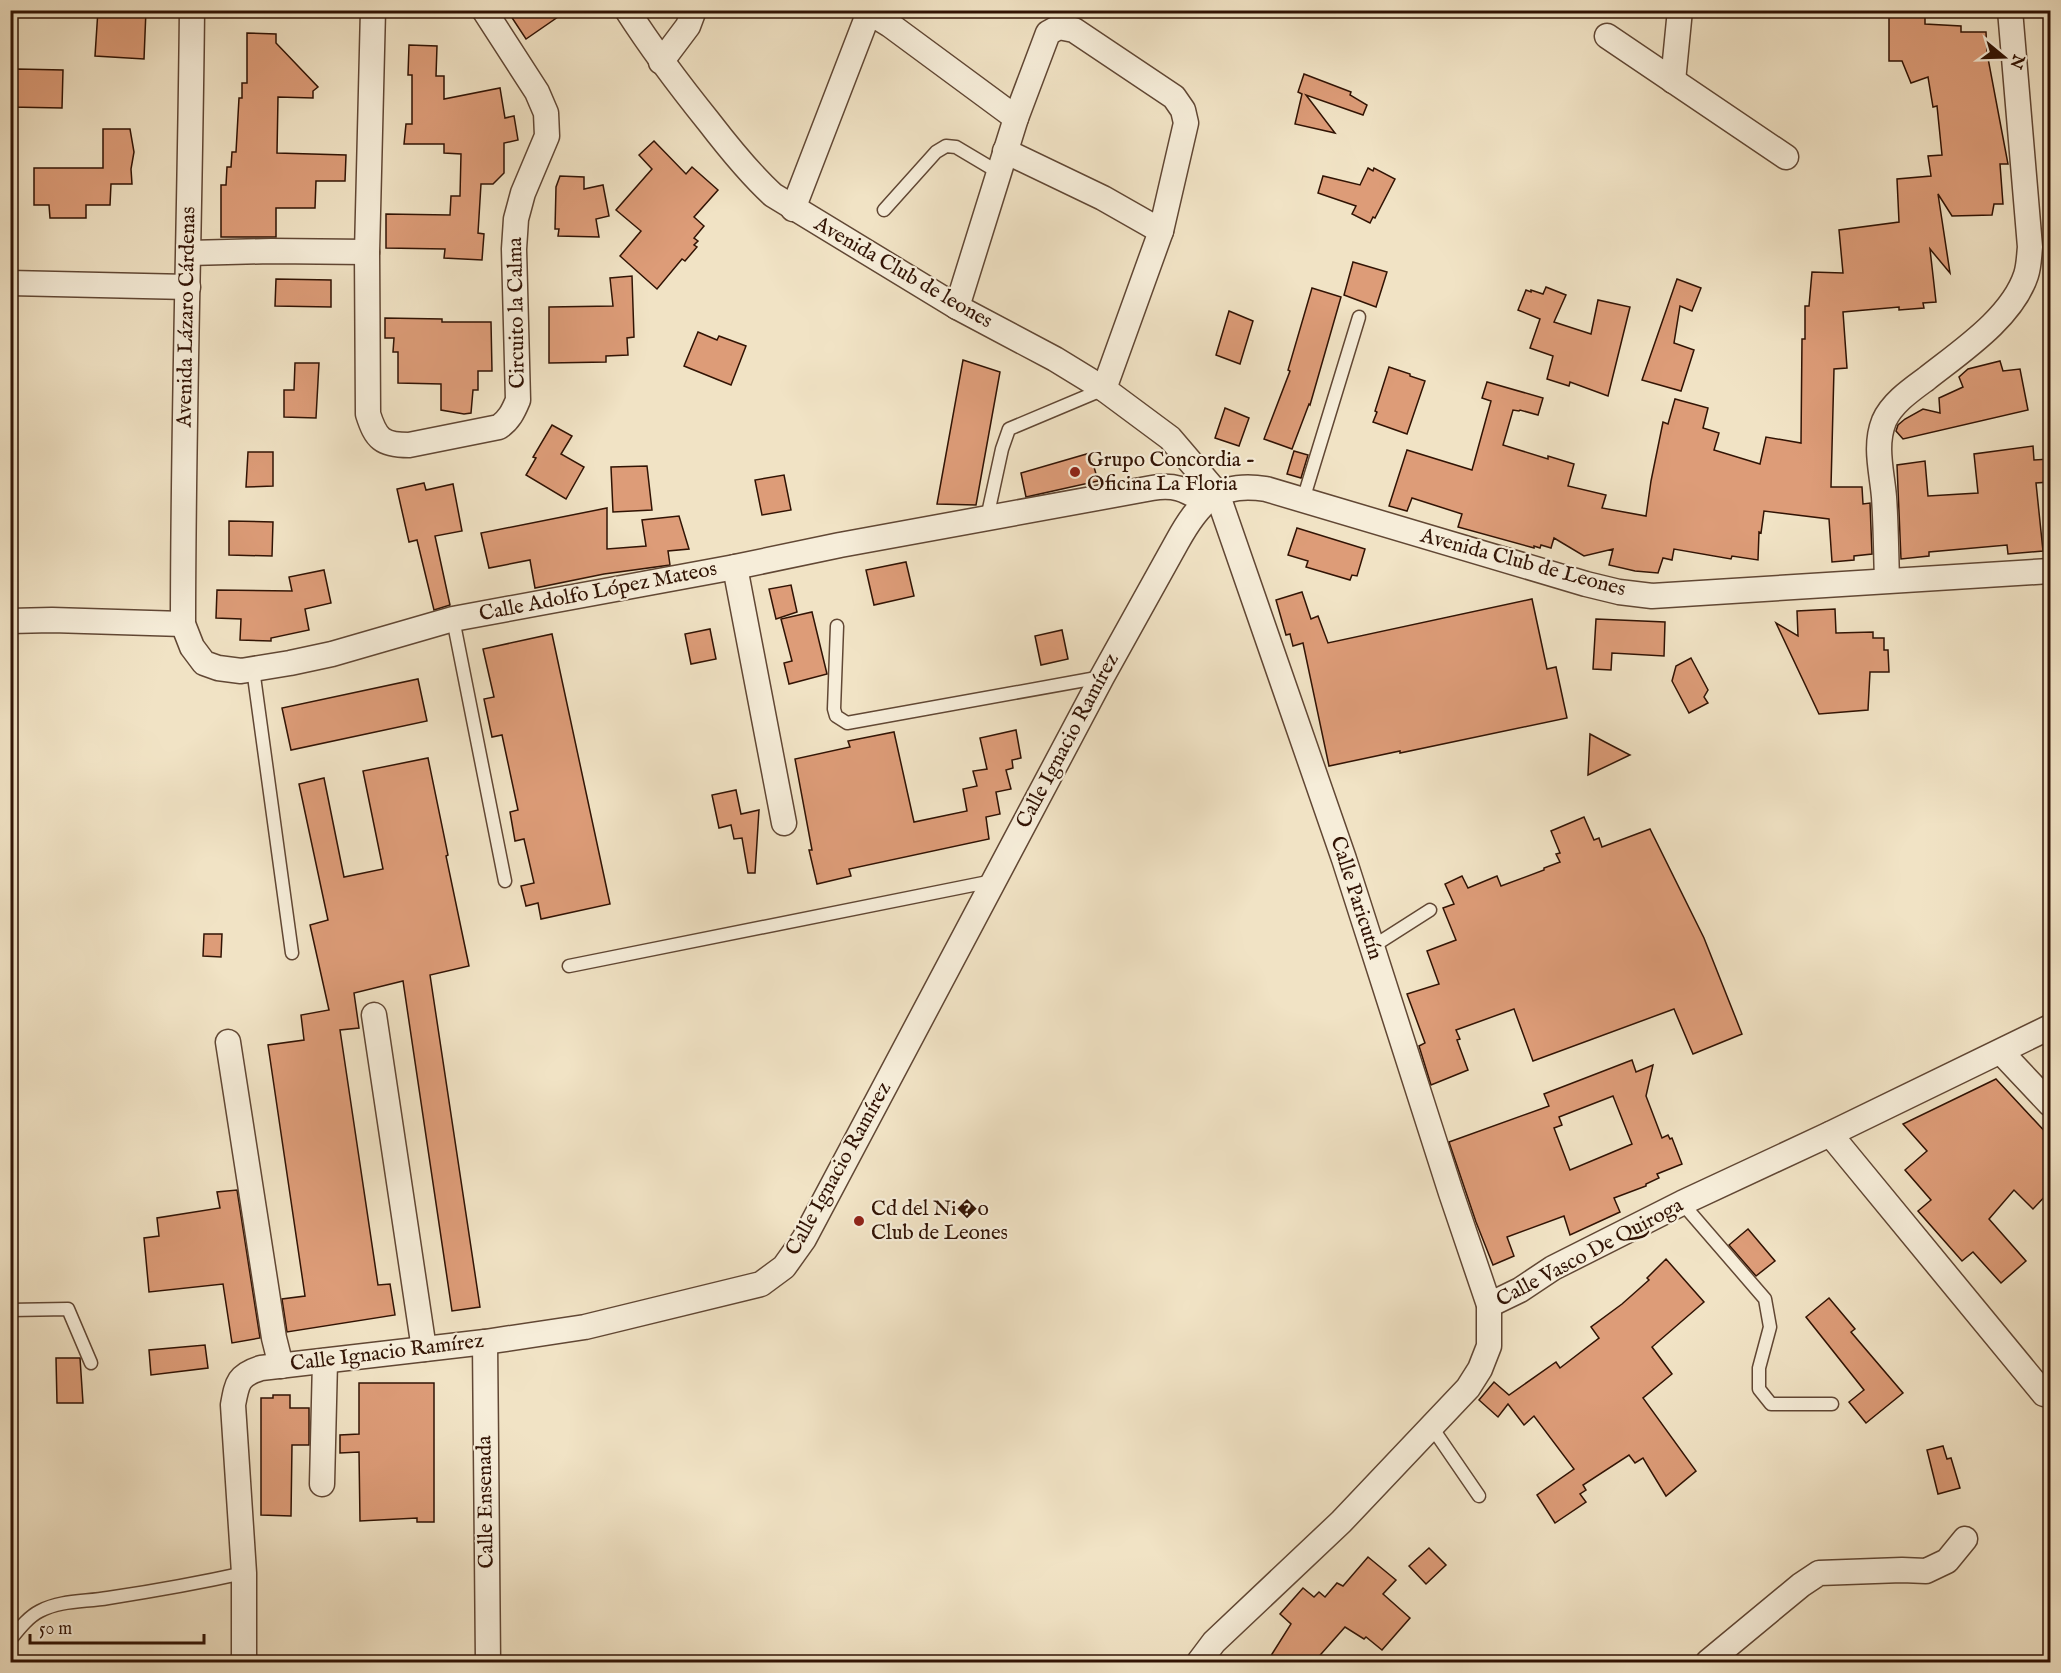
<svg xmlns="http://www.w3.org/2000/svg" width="2061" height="1673" font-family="'IM FELL English',serif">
<rect width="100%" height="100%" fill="#f1e3c5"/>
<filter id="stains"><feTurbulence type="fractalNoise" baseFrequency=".00333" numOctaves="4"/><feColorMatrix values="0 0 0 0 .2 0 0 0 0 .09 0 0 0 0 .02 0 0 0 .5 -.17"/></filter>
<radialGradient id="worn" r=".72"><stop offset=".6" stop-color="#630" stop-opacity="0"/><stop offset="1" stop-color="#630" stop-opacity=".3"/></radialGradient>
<g fill="#dd9c78" stroke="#311304" stroke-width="1.5" fill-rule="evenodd">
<polygon points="98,10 146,10 144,59 95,56"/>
<polygon points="507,10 568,10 526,39"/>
<polygon points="1904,10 1925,10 1925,24 1961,26 1961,32 1986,32 1987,53 2008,164 2000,164 2003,204 1994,204 1992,215 1952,216 1938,194 1950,273 1930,249 1936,302 1923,303 1924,308 1899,310 1899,307 1843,312 1847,368 1834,369 1831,487 1862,487 1863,504 1870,503 1872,554 1854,556 1854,560 1832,562 1829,519 1764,511 1761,533 1759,532 1758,560 1732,556 1731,559 1674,549 1672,560 1663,558 1658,573 1635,571 1609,565 1613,549 1584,556 1554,538 1551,548 1541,545 1540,548 1534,546 1534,548 1458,527 1462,514 1412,498 1407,511 1389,506 1407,450 1472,470 1491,401 1482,398 1487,382 1543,398 1538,415 1520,410 1519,411 1513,410 1503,445 1548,459 1548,456 1574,464 1568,486 1606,495 1602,508 1646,516 1651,481 1663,422 1668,424 1675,399 1708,408 1703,428 1719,433 1714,450 1760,464 1766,437 1801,443 1802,339 1805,339 1805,306 1809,306 1812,272 1843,273 1839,230 1899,222 1897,179 1931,176 1928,156 1942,155 1937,106 1933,107 1928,77 1911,83 1902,61 1889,61 1889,15 1904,15"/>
<polygon points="247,33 276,34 276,43 318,87 313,91 313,98 278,97 277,153 346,155 345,181 316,181 315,208 276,208 276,237 221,237 221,185 226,185 227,167 231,167 232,152 236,152 239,98 242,98 242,83 247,83"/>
<polygon points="409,45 437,46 436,76 444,76 444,99 500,88 505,118 514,116 518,140 504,143 504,173 493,184 481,184 478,233 484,234 482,260 444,258 445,249 386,248 386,214 450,215 451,196 460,196 461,154 444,153 444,144 404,144 406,124 412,124 412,75 408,75"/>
<polygon points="17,69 63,70 62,108 10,107 10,85 17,85"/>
<polygon points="1304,74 1351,92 1350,95 1367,105 1363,115 1306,95 1335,133 1295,124 1302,94 1298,92"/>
<polygon points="103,129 130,129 134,152 131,169 132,184 111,184 110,205 86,205 86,218 50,218 49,205 34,205 34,168 103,168"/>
<polygon points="654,141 686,174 692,167 718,190 694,217 704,226 694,238 698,241 694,245 697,247 685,261 682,259 657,289 620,256 641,231 616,210 652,169 639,155"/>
<polygon points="1368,168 1373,171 1374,168 1395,179 1375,218 1373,217 1370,223 1352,214 1356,206 1318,193 1323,176 1360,185"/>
<polygon points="560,176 584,177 584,189 603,185 609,216 596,219 599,237 558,236 559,229 555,229 556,187"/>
<polygon points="1353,262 1387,272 1376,307 1344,295"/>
<polygon points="632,276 634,337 627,338 628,355 606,356 606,362 549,363 549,307 613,306 610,278"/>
<polygon points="276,279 331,280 331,307 275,306"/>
<polygon points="1677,279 1701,288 1692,311 1680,306 1674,343 1694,350 1681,391 1642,380"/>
<polygon points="1546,287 1566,295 1554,322 1591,334 1598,300 1630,307 1608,396 1570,382 1569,386 1547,379 1553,356 1530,348 1540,319 1518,310 1526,290 1531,292 1531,290 1543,294"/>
<polygon points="1312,288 1341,297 1310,405 1309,404 1292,449 1264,439 1290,371 1288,370"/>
<polygon points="1229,311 1253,321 1240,364 1216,355"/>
<polygon points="385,318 442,319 442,322 491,322 492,371 478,371 478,390 473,390 471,413 464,414 441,410 441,384 398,383 398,352 393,352 394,338 385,338"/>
<polygon points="698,332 717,340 719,336 746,346 731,385 684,366"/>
<polygon points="963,360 1000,372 976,505 937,504"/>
<polygon points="2000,361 2003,371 2020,369 2028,410 1903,439 1896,431 1898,425 1905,419 1923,409 1940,413 1939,398 1963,387 1959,377 1968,369"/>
<polygon points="295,363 319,363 316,418 284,417 284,390 294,390"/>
<polygon points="1389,367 1410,374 1410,376 1425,381 1407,434 1373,422 1377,412 1375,411"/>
<polygon points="1225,408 1249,418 1239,446 1215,438"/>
<polygon points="552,425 572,436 561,454 584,467 566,499 526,475 536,458 533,457"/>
<polygon points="2033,446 2034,460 2050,459 2050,482 2036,483 2043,551 2008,554 2007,545 1929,552 1929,556 1901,559 1897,465 1925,461 1928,496 1978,493 1974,454"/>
<polygon points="1294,451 1308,455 1301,478 1287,474"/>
<polygon points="248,452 273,452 273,486 246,487"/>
<polygon points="1090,453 1098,481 1026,497 1021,473"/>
<polygon points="647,466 652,510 613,512 611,467"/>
<polygon points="784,475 791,510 762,515 755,480"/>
<polygon points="424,483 426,490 453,484 462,531 435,536 450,605 434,610 417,540 409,542 397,489"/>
<polygon points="607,508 607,549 646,546 642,520 679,516 689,549 668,551 670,565 604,574 535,588 530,560 489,568 481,533"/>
<polygon points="229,521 273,522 272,556 229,555"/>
<polygon points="1297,528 1365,549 1357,576 1352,575 1350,580 1306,567 1308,561 1288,555"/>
<polygon points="906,562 914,596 874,605 866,570"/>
<polygon points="324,570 331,603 305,609 309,630 271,638 271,641 240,640 241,619 216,618 217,590 292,591 289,577"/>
<polygon points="791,585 797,612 776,619 769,589"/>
<polygon points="1302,592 1311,619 1318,616 1328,643 1532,599 1547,669 1556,667 1567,718 1400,753 1400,751 1329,766 1303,643 1293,646 1290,634 1286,635 1276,600"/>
<polygon points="1835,609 1836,633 1873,632 1873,638 1884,638 1884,650 1888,650 1889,672 1870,672 1868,710 1819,714 1776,623 1798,636 1797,611"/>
<polygon points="812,612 827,674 789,684 784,663 792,661 781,619"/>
<polygon points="1596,619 1665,622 1664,656 1612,653 1611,670 1593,669"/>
<polygon points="710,629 716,659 691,664 685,634"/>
<polygon points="1062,630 1068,659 1041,665 1035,636"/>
<polygon points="552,634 610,904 541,919 538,903 526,906 521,886 534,883 524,839 515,841 510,812 518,810 502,735 492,737 484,699 494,697 483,649"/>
<polygon points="1691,658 1708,690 1704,697 1708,703 1689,713 1672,681 1676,666"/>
<polygon points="418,679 427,721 291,750 282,708"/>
<polygon points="1016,730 1021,758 1012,760 1013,768 1006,770 1011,789 996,792 1000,814 986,817 989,839 849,869 851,876 817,884 809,850 812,850 795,759 850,747 848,741 894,732 914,822 967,811 963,789 977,786 973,771 987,769 980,738"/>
<polygon points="1590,734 1605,742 1630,755 1588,775"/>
<polygon points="428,758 448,855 446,856 469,966 430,975 480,1307 452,1311 403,981 354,993 359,1028 340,1030 378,1285 390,1284 395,1315 287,1332 282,1299 305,1296 268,1045 304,1040 301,1015 329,1010 310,925 328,920 299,784 324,778 344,877 383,869 363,771"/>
<polygon points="736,790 741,814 759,810 755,873 748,873 742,838 734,839 731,825 719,828 712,795"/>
<polygon points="1584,817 1594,840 1599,838 1602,847 1650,829 1704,938 1742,1034 1693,1054 1674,1009 1533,1061 1514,1009 1456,1030 1460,1039 1457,1040 1468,1070 1431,1085 1419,1046 1425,1043 1407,994 1439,984 1427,951 1456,940 1443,908 1454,904 1445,884 1462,876 1468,888 1497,876 1501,886 1544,870 1544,868 1560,862 1556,854 1560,853 1551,831"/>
<polygon points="204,934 222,934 221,957 203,956"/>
<path d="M1632,1060L1636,1072L1653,1065L1646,1096L1662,1138L1668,1135L1670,1139L1672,1138L1682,1164L1657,1174L1659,1178L1646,1184V1186L1614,1198L1620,1212L1570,1235L1564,1216L1507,1237L1514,1256L1493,1265L1476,1222L1449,1142L1549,1106L1544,1094ZM1613,1096L1632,1144L1570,1170L1554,1128L1562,1125L1559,1117Z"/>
<polygon points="1996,1079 2050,1137 2050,1191 2033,1209 2014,1190 1989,1219 2026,1261 2001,1283 1973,1252 1962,1261 1918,1211 1931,1200 1905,1170 1927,1151 1903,1124"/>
<polygon points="237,1190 260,1338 232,1343 223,1284 149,1292 144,1238 159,1236 157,1218 220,1208 217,1192"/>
<polygon points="1748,1229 1775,1261 1756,1276 1729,1245"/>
<polygon points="1666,1259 1704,1302 1652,1347 1672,1374 1643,1398 1696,1471 1666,1496 1643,1458 1635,1463 1629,1455 1583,1485 1586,1490 1580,1494 1586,1502 1555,1523 1537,1495 1574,1469 1534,1416 1524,1425 1508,1404 1498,1417 1479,1400 1494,1382 1509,1395 1556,1362 1560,1368 1599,1338 1591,1327 1622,1304 1649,1280 1647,1278"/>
<polygon points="1829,1298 1855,1329 1851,1332 1903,1393 1866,1423 1849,1402 1864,1390 1806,1317"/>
<polygon points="205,1345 208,1368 151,1375 149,1350"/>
<polygon points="56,1358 80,1358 83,1403 57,1403"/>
<polygon points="359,1383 434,1383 434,1522 417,1522 417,1518 360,1521 359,1452 340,1453 340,1435 359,1434"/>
<polygon points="273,1395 290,1395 290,1408 309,1408 309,1445 292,1445 291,1516 261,1515 261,1398 273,1398"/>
<polygon points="1943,1446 1947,1459 1951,1458 1960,1488 1938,1494 1927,1450"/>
<polygon points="1429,1548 1446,1565 1426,1584 1409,1566"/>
<polygon points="1368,1557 1396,1580 1383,1594 1410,1618 1382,1650 1366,1637 1364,1639 1345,1627 1314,1662 1267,1662 1291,1624 1280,1614 1303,1588 1314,1597 1319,1592 1325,1597 1337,1583 1343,1586"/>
</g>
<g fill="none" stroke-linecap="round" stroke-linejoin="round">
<defs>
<g id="service">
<polyline points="884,210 936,152 946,146 956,147 998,172"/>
<polyline points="1303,500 1359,317"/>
<polyline points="987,518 1002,449 1009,429 1104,389"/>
<polyline points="453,619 505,881"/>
<polyline points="837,626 834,709 836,716 847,723 1102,677"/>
<polyline points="253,669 292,953"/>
<polyline points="1372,947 1430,910"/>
<polyline points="569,966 993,881"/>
<polyline points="1682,1203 1765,1299 1770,1327 1759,1368 1759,1389 1771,1404 1832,1404"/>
<polyline points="10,1310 68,1309 91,1363"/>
<polyline points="1431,1426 1479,1496"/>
<path d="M10,1640C19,1629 28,1617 40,1611C61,1600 85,1602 108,1598C154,1591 199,1583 244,1573"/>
</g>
<g id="minor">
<path d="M192,10C190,215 183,419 183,624L192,647L204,663L218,668L241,671L290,663L332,654L453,619L735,567L840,545L1152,488C1176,484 1185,490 1205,501"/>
<path d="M373,10L367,252L368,414C376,439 382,445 409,445L499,427C509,420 513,412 518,400L514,249L516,219L523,193L547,136L546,113L537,92L484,10"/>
<path d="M627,10C652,49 680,86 709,122C729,148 749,173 773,195L957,307L1055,359L1104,389L1170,438L1217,493L1344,859L1451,1193L1489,1305V1346L1480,1369L1468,1388L1341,1522L1214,1642L1199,1662"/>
<polyline points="1607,36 1786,157"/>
<polyline points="661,62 688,26 694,10"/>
<polyline points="1673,81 1680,10"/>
<polyline points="1016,118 1048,33 1059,27 1074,30 1174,97 1183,110 1186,123 1161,231"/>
<polyline points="1005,151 1103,198 1161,231 1104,389"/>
<polyline points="793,209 869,12 890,25 1016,118 957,307"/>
<polyline points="189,253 271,251 367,252"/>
<polyline points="10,283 188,287"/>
<polyline points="735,567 784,823"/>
<path d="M1887,580C1886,552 1886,525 1884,497C1882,472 1874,446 1884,421C1892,403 1911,390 1926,379C1960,352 2012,318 2026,275C2029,266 2029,256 2030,247L2010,10"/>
<polyline points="10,621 52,620 183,624"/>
<polyline points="374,1015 424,1349"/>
<polyline points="228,1042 274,1338 281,1366"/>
<polyline points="2001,1052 2050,1104"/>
<polyline points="1830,1134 2044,1394"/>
<polyline points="1489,1305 1520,1290 1553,1268 1682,1203 1830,1134 2050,1027"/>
<polyline points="485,1342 488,1662"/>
<polyline points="322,1484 325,1361"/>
<path d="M244,1662V1573L233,1405C237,1383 238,1375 261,1368L485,1342L585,1327L761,1284L784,1267L804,1239L1102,677L1177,542C1199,502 1218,481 1266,489L1586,584L1619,592L1652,596L2050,571"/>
<polyline points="1708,1662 1801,1585 1819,1573 1902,1570 1926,1571 1947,1561 1965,1539"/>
</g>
</defs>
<use href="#service" stroke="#614734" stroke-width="15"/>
<use href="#minor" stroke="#614734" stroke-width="27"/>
<use href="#service" stroke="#f6edd9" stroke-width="12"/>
<use href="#minor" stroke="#f6edd9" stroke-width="24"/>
</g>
<g fill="#8f2418" stroke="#f6edd9" stroke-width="2">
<circle cx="1075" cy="472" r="6"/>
<circle cx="859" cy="1221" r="6"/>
</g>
<g text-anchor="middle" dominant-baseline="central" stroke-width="4.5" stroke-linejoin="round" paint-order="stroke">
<g font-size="21" fill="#311304" stroke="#f6edd9">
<text transform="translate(903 273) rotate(30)">Avenida Club de leones</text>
<text transform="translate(517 313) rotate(-91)">Circuito la Calma</text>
<text transform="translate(187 317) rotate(-89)">Avenida Lázaro Cárdenas</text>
<text transform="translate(1523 563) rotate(15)">Avenida Club de Leones</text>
<text transform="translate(598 592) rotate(-11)">Calle Adolfo López Mateos</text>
<text transform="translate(1068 741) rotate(-62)">Calle Ignacio Ramírez</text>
<text transform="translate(1356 898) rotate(72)">Calle Paricutín</text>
<text transform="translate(839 1169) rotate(-61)">Calle Ignacio Ramírez</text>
<text transform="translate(1590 1253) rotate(-28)">Calle Vasco De Quiroga</text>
<text transform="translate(387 1353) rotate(-7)">Calle Ignacio Ramírez</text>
<text transform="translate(486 1502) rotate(-91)">Calle Ensenada</text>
</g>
<g font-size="21" fill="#311304" stroke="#f6edd9" text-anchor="start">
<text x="1087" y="460">Grupo Concordia -<tspan x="1087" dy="24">Oficina La Floria</tspan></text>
<text x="871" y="1209">Cd del Ni�o<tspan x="871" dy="24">Club de Leones</tspan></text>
</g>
</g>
<rect width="2061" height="1673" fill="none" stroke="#f1e3c5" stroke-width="36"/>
<rect x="12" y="12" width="2037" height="1649" fill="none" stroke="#311304" stroke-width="3"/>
<rect x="18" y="18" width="2025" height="1637" fill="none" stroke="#311304" stroke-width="1.5"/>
<g transform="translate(2004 57) rotate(109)" stroke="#f6edd9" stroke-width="4.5" paint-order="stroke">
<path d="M0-4.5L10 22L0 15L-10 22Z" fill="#311304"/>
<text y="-9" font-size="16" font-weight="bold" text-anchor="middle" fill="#311304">N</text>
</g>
<path d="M30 1634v9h174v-9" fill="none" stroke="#311304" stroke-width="3"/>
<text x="39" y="1634" font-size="18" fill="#311304" stroke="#f6edd9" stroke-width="4.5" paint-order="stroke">50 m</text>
<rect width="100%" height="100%" filter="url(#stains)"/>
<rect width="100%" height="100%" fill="url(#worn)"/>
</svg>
